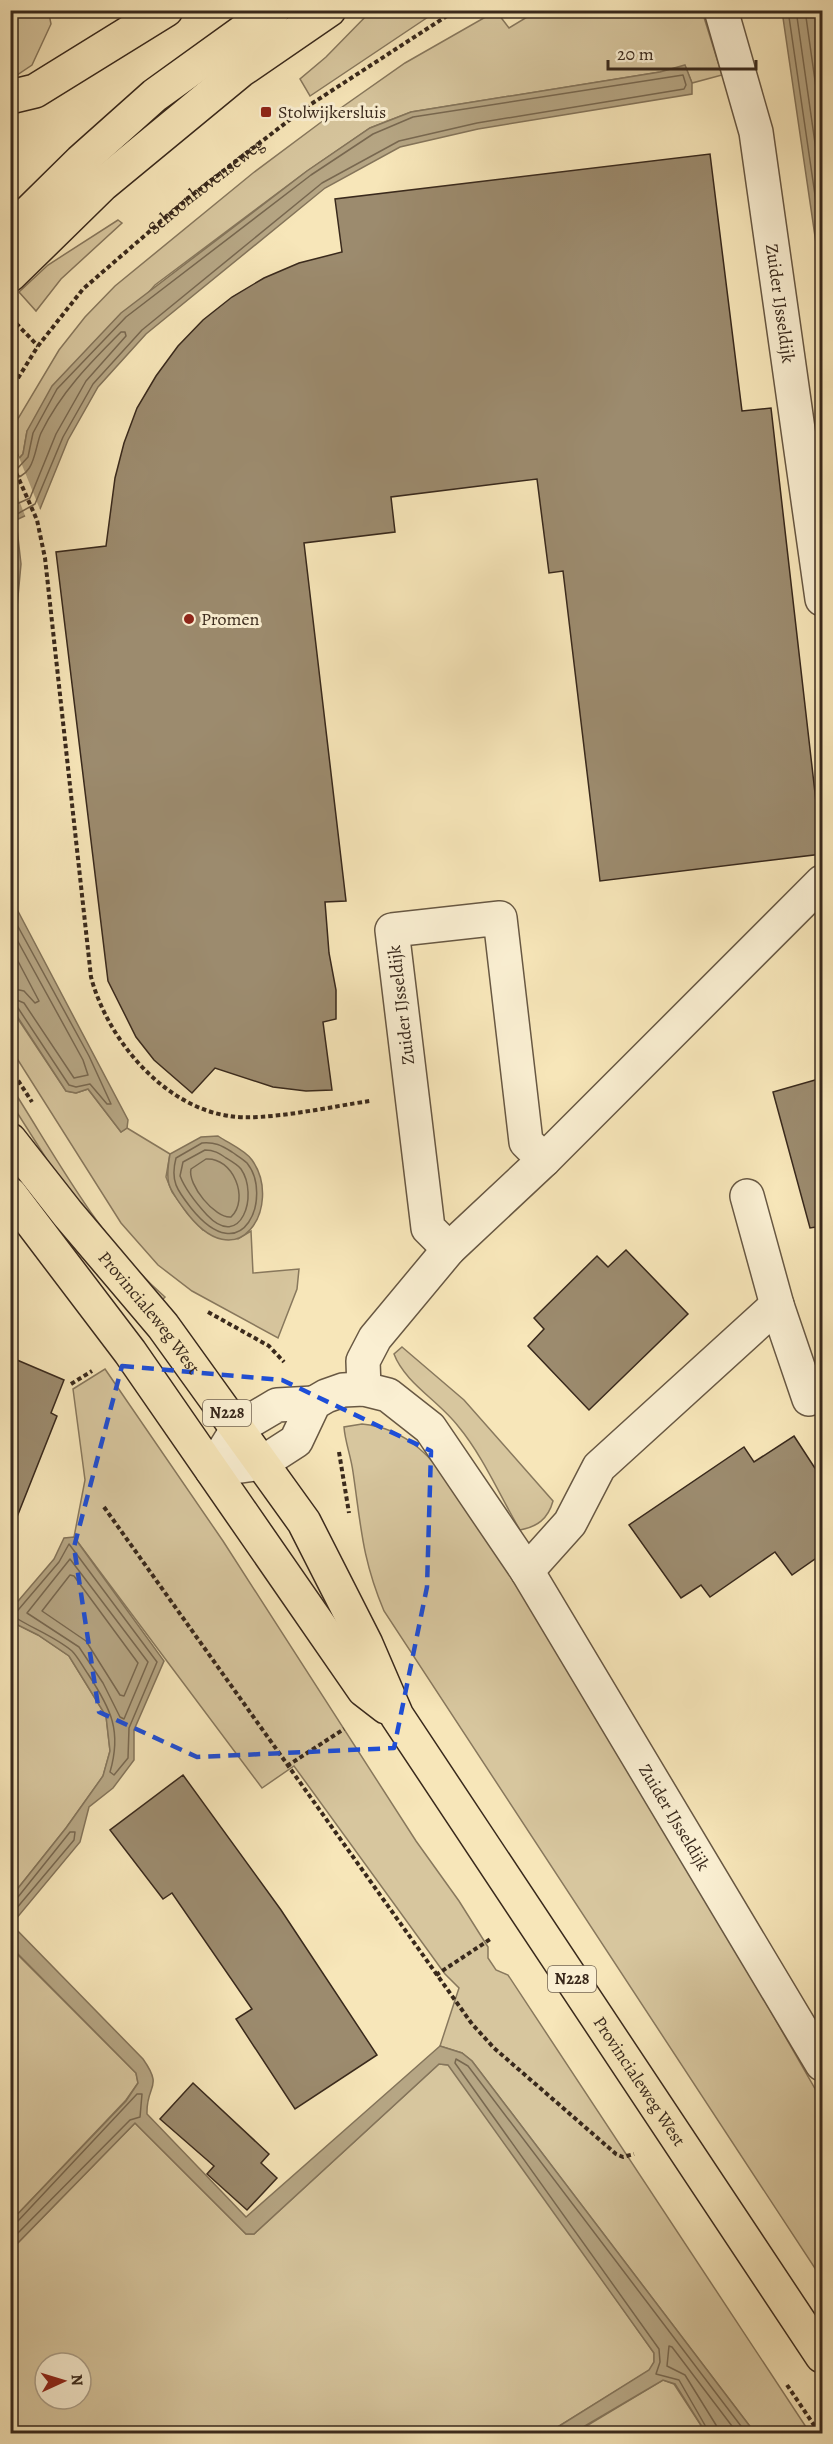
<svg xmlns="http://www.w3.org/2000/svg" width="833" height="2444" font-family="Alegreya,serif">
<rect width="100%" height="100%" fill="#f7e6b9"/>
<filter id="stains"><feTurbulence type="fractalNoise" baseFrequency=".00333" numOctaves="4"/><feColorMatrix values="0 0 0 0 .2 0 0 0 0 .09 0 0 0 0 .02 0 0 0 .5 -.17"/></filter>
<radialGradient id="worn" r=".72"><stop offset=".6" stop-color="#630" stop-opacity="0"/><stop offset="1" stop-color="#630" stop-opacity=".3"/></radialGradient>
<g fill="#d7c69e" stroke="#88785d" stroke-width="1.5" fill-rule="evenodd">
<polygon points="372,10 437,11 310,96 300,79 326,57"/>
<polygon points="23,11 56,11 49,14 51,24 32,65 11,79 11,27"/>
<polygon points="496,11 509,28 537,11 702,11 722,75 692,83 685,66 660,72 411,112 370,128 307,171 155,285 27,431 23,454 19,458 10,432 59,350 85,317 115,286 253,173 328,117 405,63"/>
<polygon points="118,220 122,223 61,279 36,311 19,292 48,265"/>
<polygon points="10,1007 66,1091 76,1093 88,1089 121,1132 127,1128 170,1154 166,1177 172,1192 187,1213 203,1230 238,1239 251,1231 253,1273 299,1269 297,1289 278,1338 192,1291 158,1265 121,1223 11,1049"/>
<path d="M10,1085C57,1158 99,1240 165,1297L160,1302L77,1207L11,1103Z"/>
<path d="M402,1347L464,1400L553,1501C548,1519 537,1527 520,1530C500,1496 483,1456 458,1426C439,1401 405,1383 394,1354Z"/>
<polygon points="105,1369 223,1541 416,1841 459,1901 488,1947 488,1958 496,1970 508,1975 810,2433 755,2433 472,2061 462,2053 440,2046 459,1988 445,1974 294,1766 262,1788 74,1537 85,1480 73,1389"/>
<path d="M362,1424C409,1428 434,1461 461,1496L634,1772L822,2101V2279L384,1611C362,1559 361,1526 353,1472C351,1456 345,1442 344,1427Z"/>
<polygon points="11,1624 18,1625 38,1635 69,1656 106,1716 110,1751 103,1776 66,1828 11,1897"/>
<polygon points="10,1947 136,2073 138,2083 126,2100 11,2221"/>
<path d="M439,2064L449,2065L462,2081L654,2353V2362L650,2370L548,2433L11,2434V2250L135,2123L246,2234H254ZM45,2363H81V2399H45Z"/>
<polygon points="663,2380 674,2384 706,2433 573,2434"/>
</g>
<g fill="#b6a684" stroke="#84745a" stroke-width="1.5">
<polygon points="782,11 822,11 822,284"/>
<polygon points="685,65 692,83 692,94 478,129 400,147 325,188 146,334 98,387 68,440 40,509 16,520 21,564 11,672 11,468 23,454 27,431 52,386 121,313 307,171 370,128 411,112 660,72"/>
<polygon points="10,896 128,1120 127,1128 121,1132 88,1089 76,1093 66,1091 11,1007"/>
<path d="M218,1136C228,1143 245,1150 252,1160C284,1205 238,1284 184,1209C167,1186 165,1182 170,1154L201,1137Z"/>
<path d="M74,1537L164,1661L134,1730V1760L113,1788L89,1807L80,1842L15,1920L13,1926L143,2059C164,2089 146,2084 147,2114L246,2217L440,2046L462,2053L472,2061L755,2433H706L675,2384L663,2380L573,2433H548L649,2370L654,2362V2353L448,2065L439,2064L254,2234H246L135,2123L11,2250V2221L126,2101L138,2083L136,2073L11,1947V1897L66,1828L103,1776L110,1751L106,1716L69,1656L38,1635L18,1625L11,1624V1607H13L54,1559L64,1538Z"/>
</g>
<polygon fill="#f7e6b9" points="18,455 41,512 26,518 11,480 10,463"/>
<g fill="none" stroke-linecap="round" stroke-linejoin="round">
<g stroke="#786850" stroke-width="1.5">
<polyline points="788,10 822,243"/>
<polyline points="796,10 822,192"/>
<polyline points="805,10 822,130"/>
<polyline points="10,471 17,469 28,457 33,433 57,389 126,317 311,175 373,134 413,117 683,75 686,85 684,89 477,123 399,141 322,183 142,330 93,384 63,437 35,504 10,518"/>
<path d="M10,479C36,477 34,449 41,433C61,392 90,363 121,332H125L126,336L86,381L56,434L30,498L10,507"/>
<polyline points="10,525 15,564 10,603"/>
<polyline points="10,912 89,1056 111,1104 107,1104 90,1084 76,1087 69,1085 18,1008 10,1005"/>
<polyline points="10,927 83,1060 88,1075 74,1078 24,1003 10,997"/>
<polyline points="10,946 39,1001 35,1003 24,991 10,988"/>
<path d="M202,1143C215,1142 221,1145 232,1152C236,1155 243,1159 247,1163C273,1195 244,1274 191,1208C177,1190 170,1181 176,1158Z"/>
<path d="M205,1150C214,1150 219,1153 226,1158C231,1161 238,1165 241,1169C259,1195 241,1251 207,1215C196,1203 186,1191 180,1176L183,1162Z"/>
<path d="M206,1159C233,1157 250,1199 231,1217C215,1219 187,1184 191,1169Z"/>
<path d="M69,1544L157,1662L129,1728L128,1758L114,1775L110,1772C122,1731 111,1709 88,1674C83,1667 78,1657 72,1651C54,1636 31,1628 13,1616L59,1562Z"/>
<polygon points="70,1559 148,1662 124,1719 120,1717 103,1683 79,1647 27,1613"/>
<polygon points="70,1575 74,1576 138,1663 124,1696 120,1695 86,1641 42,1611"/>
<polyline points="10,1900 18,1897 70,1832 75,1832 74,1840 10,1916"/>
<polyline points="10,2224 17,2222 137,2094 142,2094 140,2117 130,2120 10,2241"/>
<polyline points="710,2434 679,2380 656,2374 660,2362 659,2349 455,2063 456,2059 468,2066 747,2434"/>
<polyline points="718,2434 716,2425 685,2375 667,2366 669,2346 672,2347 738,2434"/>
</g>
</g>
<g fill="#9c8b6e" stroke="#39291c" stroke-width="1.5">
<polygon points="710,154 742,411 771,408 822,854 600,881 563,571 549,573 537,479 391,497 395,532 304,543 346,901 325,902 329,953 336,990 336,1019 323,1022 332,1090 306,1091 273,1087 215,1068 192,1093 154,1060 136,1037 108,981 56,552 106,546 115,478 124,443 137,408 156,376 178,346 203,320 232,297 264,278 299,263 342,252 335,199"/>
<polygon points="822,1078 822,1226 810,1228 773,1092"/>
<polygon points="626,1250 688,1314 589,1410 528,1346 544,1329 534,1318 597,1256 608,1267"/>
<polygon points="10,1357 64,1380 51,1413 57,1416 13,1527"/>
<polygon points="794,1436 822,1479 822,1554 792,1575 775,1552 710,1597 701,1585 681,1598 629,1525 744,1447 754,1462"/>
<polygon points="183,1775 281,1910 377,2055 295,2109 236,2019 252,2009 172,1893 163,1899 110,1830"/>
<polygon points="193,2083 269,2154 261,2163 277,2178 247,2210 207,2174 214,2166 160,2119"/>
</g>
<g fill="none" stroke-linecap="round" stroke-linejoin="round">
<defs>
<g id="minor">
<path id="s2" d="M721,10L756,132L822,599"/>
<polyline points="747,1196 777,1305"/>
<polyline points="449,1249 428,1228 392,930 500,918 526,1142 544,1160"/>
<polyline points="364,1389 363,1361 375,1338 449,1249 544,1160 822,882"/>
<path id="s3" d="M212,1470L262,1463L296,1441L314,1403L326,1396L343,1390L364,1389L388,1395L430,1428L527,1571L822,2064"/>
<polyline points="212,1470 238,1428 277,1405 314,1403"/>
<polyline points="527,1571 570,1523 599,1467 777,1305 809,1399"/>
</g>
<g id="major">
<polyline points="10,97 35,91 166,10"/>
<polyline points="10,231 81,161 155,95 273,10"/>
<polyline points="10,275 103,184 240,71 329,10"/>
<path id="s4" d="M10,1140L68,1214L163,1326L304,1522L366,1644L397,1716L822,2356"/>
<polyline points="10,1194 130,1352 364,1690 386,1707"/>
</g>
</defs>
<use href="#minor" stroke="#685843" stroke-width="36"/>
<use href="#major" stroke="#39291c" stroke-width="36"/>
<g stroke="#39291c" stroke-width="4" stroke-dasharray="4.5 3" stroke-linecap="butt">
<polyline points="10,12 11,10"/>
<polyline points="11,318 38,346"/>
<path id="s1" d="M10,391L38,346L83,289L187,199L305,108L456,10"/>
<path d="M10,459L37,520L45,558L91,977C107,1038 162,1106 229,1116C264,1122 333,1106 370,1101"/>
<polyline points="10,1068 32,1102"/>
<polyline points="208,1312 269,1346 284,1362"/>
<polyline points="71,1384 92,1371"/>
<polyline points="339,1452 349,1513"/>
<polyline points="104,1507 472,2024 494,2048 616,2154 623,2157 634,2154"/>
<polyline points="287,1766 344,1729"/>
<polyline points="436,1975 492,1938"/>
<polyline points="787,2385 820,2434"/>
</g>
<use href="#minor" stroke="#faefd2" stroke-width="33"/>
<use href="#major" stroke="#f7e6b9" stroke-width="33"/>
</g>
<path fill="none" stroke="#1d4ed8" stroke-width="4.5" stroke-dasharray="12 8" stroke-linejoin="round" d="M122,1366L282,1380L431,1451L427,1587L394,1748L197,1757L99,1712L74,1547Z"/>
<g fill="#8f2418" stroke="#faefd2" stroke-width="2">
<rect x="260" y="106" width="12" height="12" rx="3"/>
<circle cx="189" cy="619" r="6"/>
</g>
<g text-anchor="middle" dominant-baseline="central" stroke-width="6" stroke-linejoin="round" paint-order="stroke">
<g fill="#faefd2" stroke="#736453" stroke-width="1.5">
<rect x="203" y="1400" width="48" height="26" rx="4.5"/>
<rect x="548" y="1966" width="48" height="26" rx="4.5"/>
</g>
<g font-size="16" font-weight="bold" fill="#39291c">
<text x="227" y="1413">N228</text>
<text x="572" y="1979">N228</text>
</g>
<g font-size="18" fill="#39291c" stroke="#faefd2" text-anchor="start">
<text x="278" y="112">Stolwijkersluis</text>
<text x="201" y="619">Promen</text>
</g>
<g font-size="18" fill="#39291c" stroke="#faefd2">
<text stroke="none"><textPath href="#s1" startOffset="286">Schoonhovenseweg</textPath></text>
<text stroke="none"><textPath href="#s2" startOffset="300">Zuider IJsseldijk</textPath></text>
<text transform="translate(401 1005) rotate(-97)">Zuider IJsseldijk</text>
<text stroke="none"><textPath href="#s4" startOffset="222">Provincialeweg West</textPath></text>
<text stroke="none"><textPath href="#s3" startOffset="724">Zuider IJsseldijk</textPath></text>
<text stroke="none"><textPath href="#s4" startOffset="1136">Provincialeweg West</textPath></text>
</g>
</g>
<rect width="833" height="2444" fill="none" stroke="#f7e6b9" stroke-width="36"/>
<rect x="12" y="12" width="809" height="2420" fill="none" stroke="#39291c" stroke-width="3"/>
<rect x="18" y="18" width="797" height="2408" fill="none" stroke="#39291c" stroke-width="1.5"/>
<g transform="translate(63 2381) rotate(86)"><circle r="28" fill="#faefd2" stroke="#ada089" stroke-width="1.5"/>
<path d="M0-4.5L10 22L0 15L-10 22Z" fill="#8f2418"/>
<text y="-9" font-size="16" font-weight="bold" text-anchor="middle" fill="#39291c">N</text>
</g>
<path d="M608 60v9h148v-9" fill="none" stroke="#39291c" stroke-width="3"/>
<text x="617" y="60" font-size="18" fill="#39291c" stroke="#faefd2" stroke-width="4.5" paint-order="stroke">20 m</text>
<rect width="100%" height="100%" filter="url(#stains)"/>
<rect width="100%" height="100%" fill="url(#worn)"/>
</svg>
